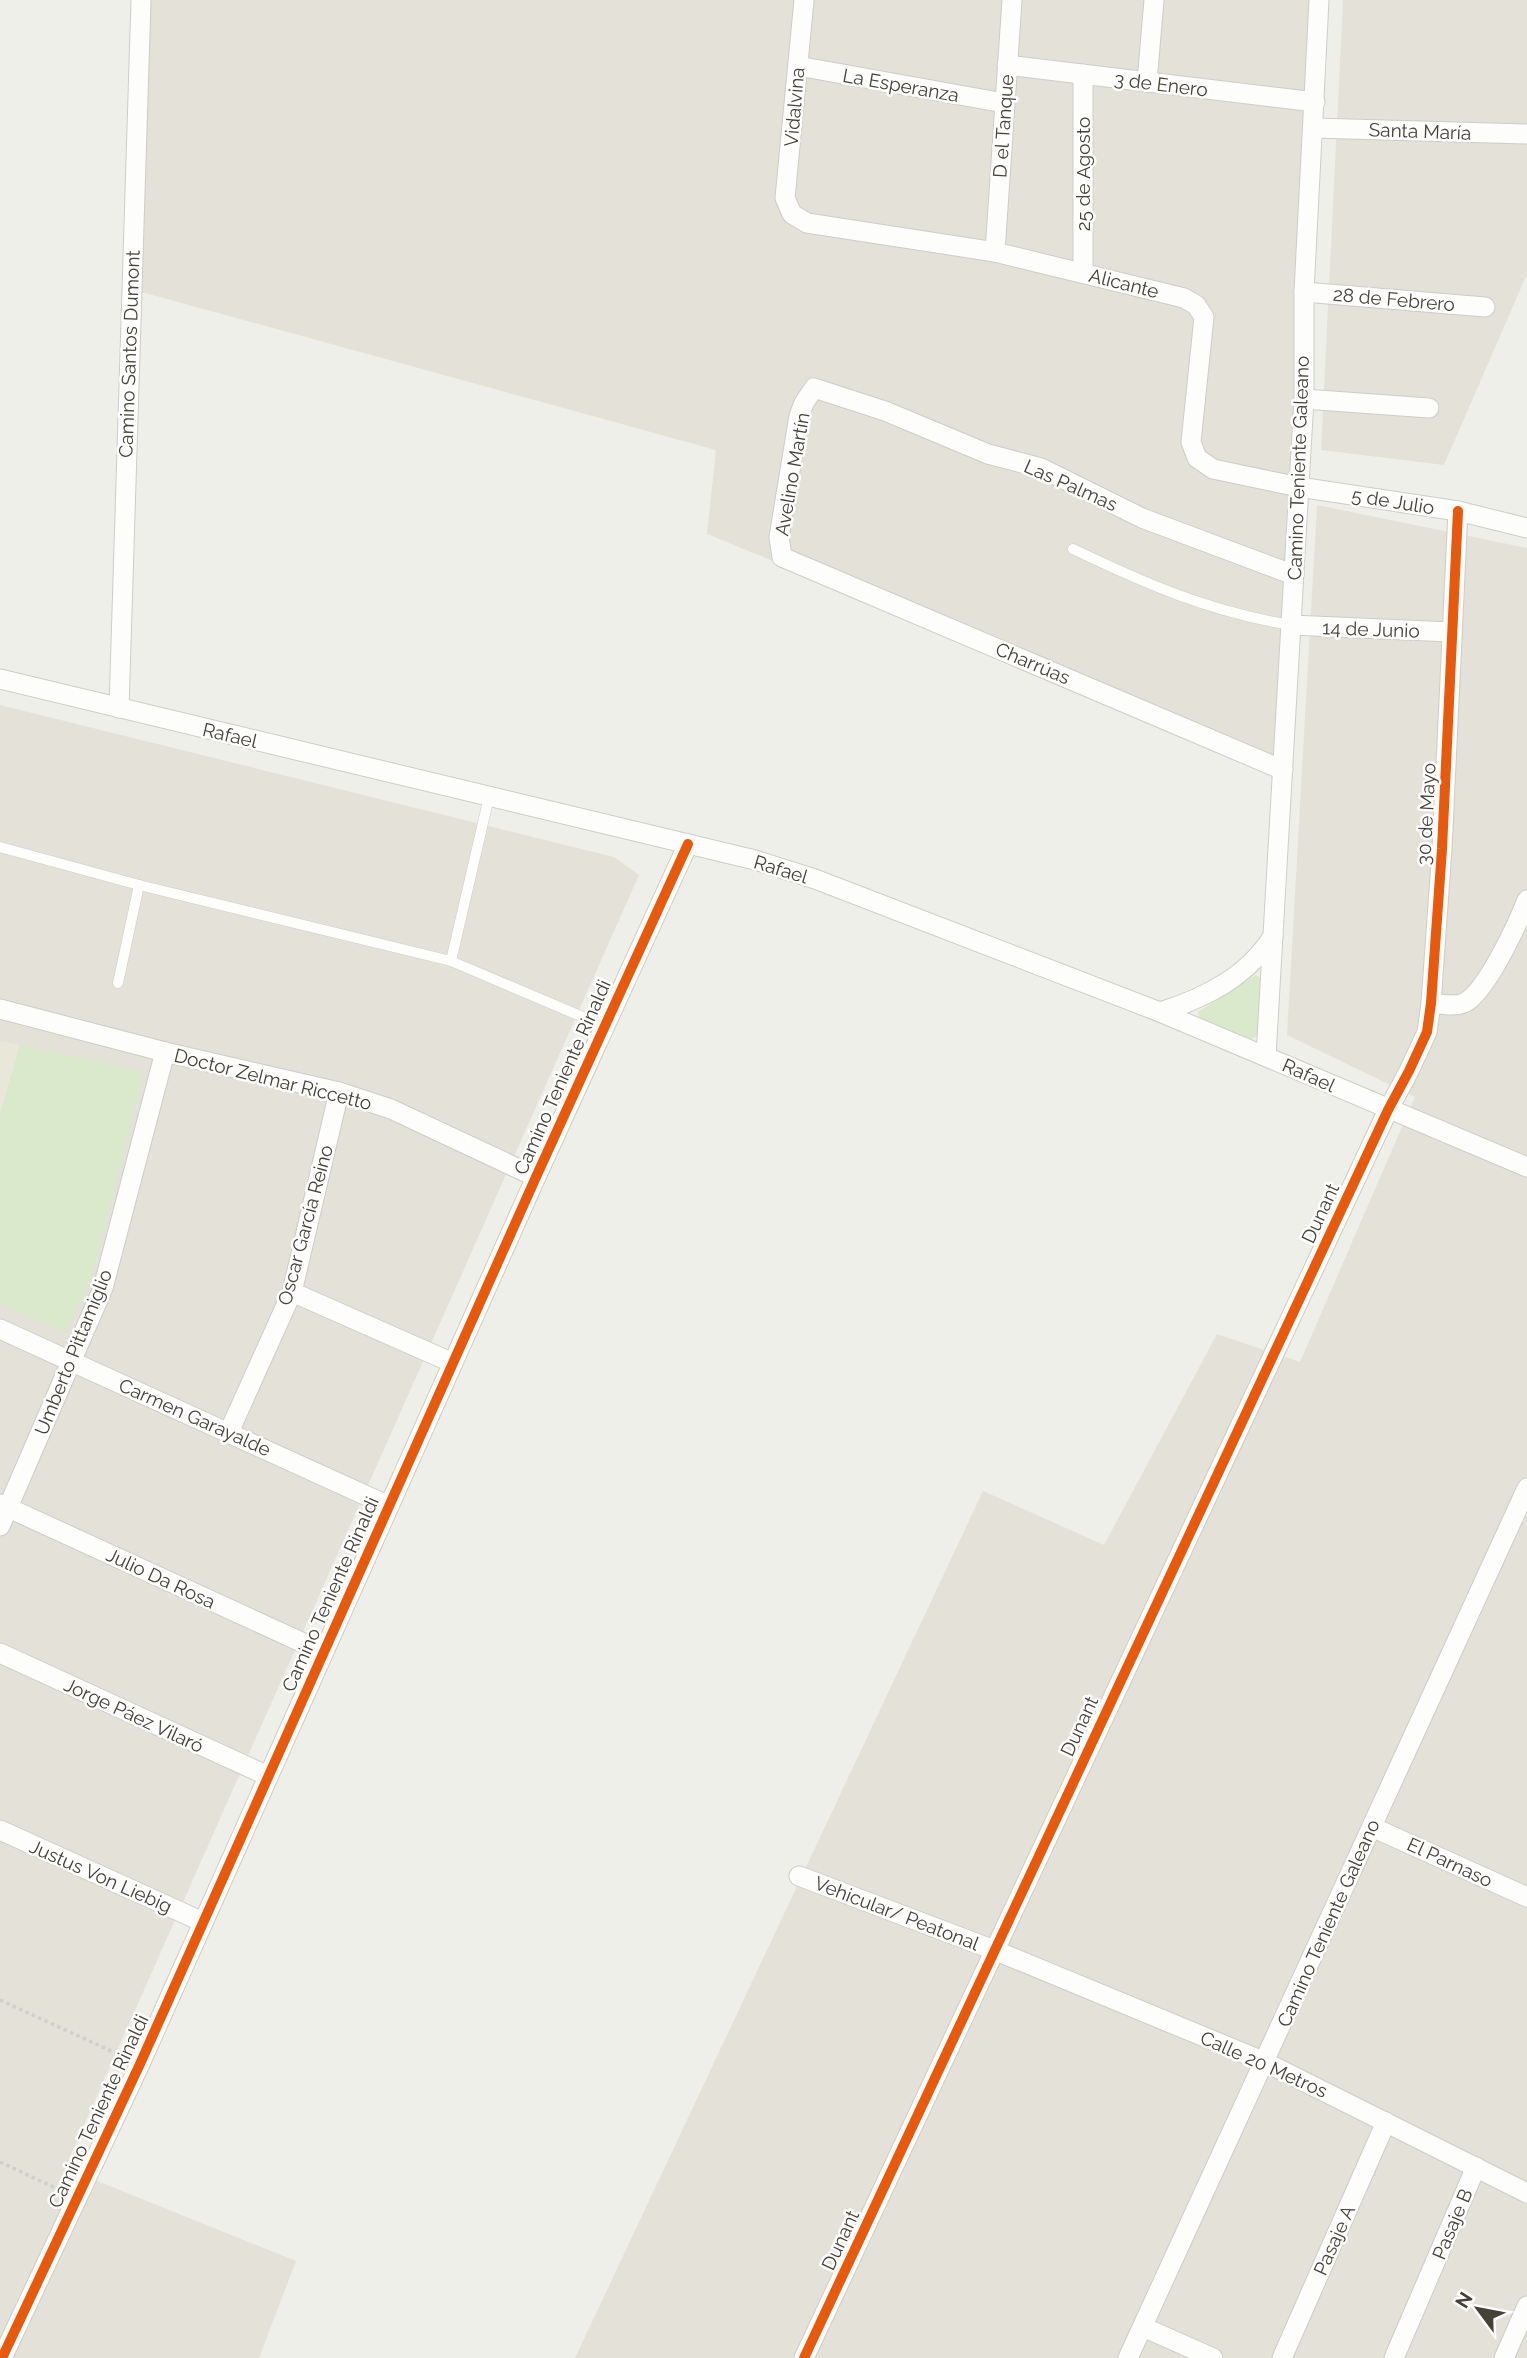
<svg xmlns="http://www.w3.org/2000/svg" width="1527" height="2358" font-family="Raleway,sans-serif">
<rect width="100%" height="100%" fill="#efefea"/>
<g fill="#e3e1d8">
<polygon points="141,0 1319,0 1283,770 707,534 716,450 131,289"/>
<polygon points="1343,0 1527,0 1527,274 1444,465 1321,450"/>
<polygon points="1317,505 1527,548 1527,2358 575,2358 983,1491 1104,1545 1217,1334 1300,1362 1415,1097 1287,1035"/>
<polygon points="0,705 614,857 639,875 65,2168 296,2261 259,2358 0,2358"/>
</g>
<polygon fill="#e9e7da" points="0,1041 20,1045 0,1115"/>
<g fill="#dae8cc">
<polygon points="1256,975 1262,979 1260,1034 1249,1041 1200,1022 1198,1012"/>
<polygon points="20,1045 144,1072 91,1281 65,1333 0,1303 0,1115"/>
</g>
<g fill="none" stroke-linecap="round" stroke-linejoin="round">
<defs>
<g id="service">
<path d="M1073,549C1146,584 1210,612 1291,625"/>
<polyline points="0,847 139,885 451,961 604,1026"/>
<polyline points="451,961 489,797"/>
<polyline points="118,983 139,885"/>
</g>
<g id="minor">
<polyline points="804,0 785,198 792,214 807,223 995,252 1184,298 1196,305 1204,317 1191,442 1197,458 1213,469 1299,487 1458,511 1527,528"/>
<polyline points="1007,65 1315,102"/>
<polyline points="798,66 1004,103"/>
<polyline points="1083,74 1083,273"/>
<polyline points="1147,82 1154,0"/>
<polyline points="1314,128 1527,134"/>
<polyline points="995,252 1012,0"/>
<polyline points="1304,292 1485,307"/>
<polyline points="1304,399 1429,408"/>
<polyline points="1291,625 1451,632"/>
<polyline points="0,679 755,860 815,879 1160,1012 1527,1167"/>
<polyline points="119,708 141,0"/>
<polyline points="1283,770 782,557 779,537 799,416 804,403 814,388 885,411 988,454 1041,468 1142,518 1294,575"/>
<path d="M1431,1003C1442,1004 1454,1007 1464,1003C1486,993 1518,923 1527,900"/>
<polyline points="0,1009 165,1052 339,1092 391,1109 536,1177"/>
<path d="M1160,1012C1205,998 1247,977 1273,936"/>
<polyline points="1266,1056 1304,399 1304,292 1319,0"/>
<polyline points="292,1292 453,1363"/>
<polyline points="0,1329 389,1506"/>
<polyline points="229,1432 292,1292 339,1092"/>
<polyline points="0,1504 323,1652"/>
<polyline points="0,1526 103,1288 165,1052"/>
<polyline points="0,1653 268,1776"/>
<polyline points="1372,1827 1527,1897"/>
<polyline points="0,1830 203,1922"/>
<polyline points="799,1876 994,1950 1265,2062 1527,2193"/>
<polyline points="1143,2327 1213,2358"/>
<polyline points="2,2358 140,2064 536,1177 688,844"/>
<polyline points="804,2358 1388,1110 1409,1071 1427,1032 1431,1003 1442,849 1458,511"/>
<polyline points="1128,2358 1527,1488"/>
<polyline points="1282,2358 1386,2122"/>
<polyline points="1394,2358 1476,2167"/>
<polyline points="1504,2358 1527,2306"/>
</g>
</defs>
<use href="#service" stroke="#cdcdc8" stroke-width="11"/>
<use href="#minor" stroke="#cdcdc8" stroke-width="21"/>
<g stroke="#d1cfcb" stroke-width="3.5" stroke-dasharray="3.5 3.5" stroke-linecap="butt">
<polyline points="0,2000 122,2056"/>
<polyline points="0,2162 60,2190"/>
</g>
<use href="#service" stroke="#fdfdfc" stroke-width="10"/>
<use href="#minor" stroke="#fdfdfc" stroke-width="19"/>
<defs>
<g id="cycleway">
<polyline points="2,2358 140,2064 536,1177 688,844"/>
<polyline points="804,2358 1388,1110 1409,1071 1427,1032 1431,1003 1442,849 1458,511"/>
</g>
</defs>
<use href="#cycleway" stroke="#fff" stroke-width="15"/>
<use href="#cycleway" stroke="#e8590c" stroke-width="10"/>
</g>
<g text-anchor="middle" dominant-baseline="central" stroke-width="5" stroke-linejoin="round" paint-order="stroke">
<g font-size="19" fill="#454137" stroke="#fff">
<text transform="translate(1161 84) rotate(7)">3 de Enero</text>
<text transform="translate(901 85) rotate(10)">La Esperanza</text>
<text transform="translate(794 107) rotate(-85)">Vidalvina</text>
<text transform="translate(1003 126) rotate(-86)">D el Tanque</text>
<text transform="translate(1420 131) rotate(2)">Santa María</text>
<text transform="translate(1083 174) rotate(-90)">25 de Agosto</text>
<text transform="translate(1124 283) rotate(14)">Alicante</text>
<text transform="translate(1394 299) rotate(5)">28 de Febrero</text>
<text transform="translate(129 354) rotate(-88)">Camino Santos Dumont</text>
<text transform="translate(1298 468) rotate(-88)">Camino Teniente Galeano</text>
<text transform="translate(792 474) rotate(-80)">Avelino Martín</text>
<text transform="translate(1071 485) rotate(24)">Las Palmas</text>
<text transform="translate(1393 501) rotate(9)">5 de Julio</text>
<text transform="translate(1371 629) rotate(2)">14 de Junio</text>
<text transform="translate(1033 663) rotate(23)">Charrúas</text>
<text transform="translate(230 735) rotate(13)">Rafael</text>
<text transform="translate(1426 814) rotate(-87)">30 de Mayo</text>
<text transform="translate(781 869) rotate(17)">Rafael</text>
<text transform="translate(1309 1075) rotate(24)">Rafael</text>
<text transform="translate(562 1077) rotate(-66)">Camino Teniente Rinaldi</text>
<text transform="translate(273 1079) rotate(14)">Doctor Zelmar Riccetto</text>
<text transform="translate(1320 1213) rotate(-65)">Dunant</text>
<text transform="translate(305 1225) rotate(-75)">Oscar García Reino</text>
<text transform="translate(73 1352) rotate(-68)">Umberto Pittamiglio</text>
<text transform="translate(195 1417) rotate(24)">Carmen Garayalde</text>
<text transform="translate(161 1578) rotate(25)">Julio Da Rosa</text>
<text transform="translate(330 1594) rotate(-66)">Camino Teniente Rinaldi</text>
<text transform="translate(134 1715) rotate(25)">Jorge Páez Vilaró</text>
<text transform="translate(1079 1726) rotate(-65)">Dunant</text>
<text transform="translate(1450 1862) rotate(25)">El Parnaso</text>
<text transform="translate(101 1876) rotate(24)">Justus Von Liebig</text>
<text transform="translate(897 1913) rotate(21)">Vehicular/ Peatonal</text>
<text transform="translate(1328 1923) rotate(-66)">Camino Teniente Galeano</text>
<text transform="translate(1264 2064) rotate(24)">Calle 20 Metros</text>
<text transform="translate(98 2111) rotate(-65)">Camino Teniente Rinaldi</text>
<text transform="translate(1452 2224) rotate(-67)">Pasaje B</text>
<text transform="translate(840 2240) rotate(-65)">Dunant</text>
<text transform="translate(1334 2240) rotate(-66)">Pasaje A</text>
</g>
</g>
<g transform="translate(1478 2309) rotate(302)" stroke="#ffffff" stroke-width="5" paint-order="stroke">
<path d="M0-5L12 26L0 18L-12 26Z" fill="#454137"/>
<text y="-10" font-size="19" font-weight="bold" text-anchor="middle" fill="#454137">N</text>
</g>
</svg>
